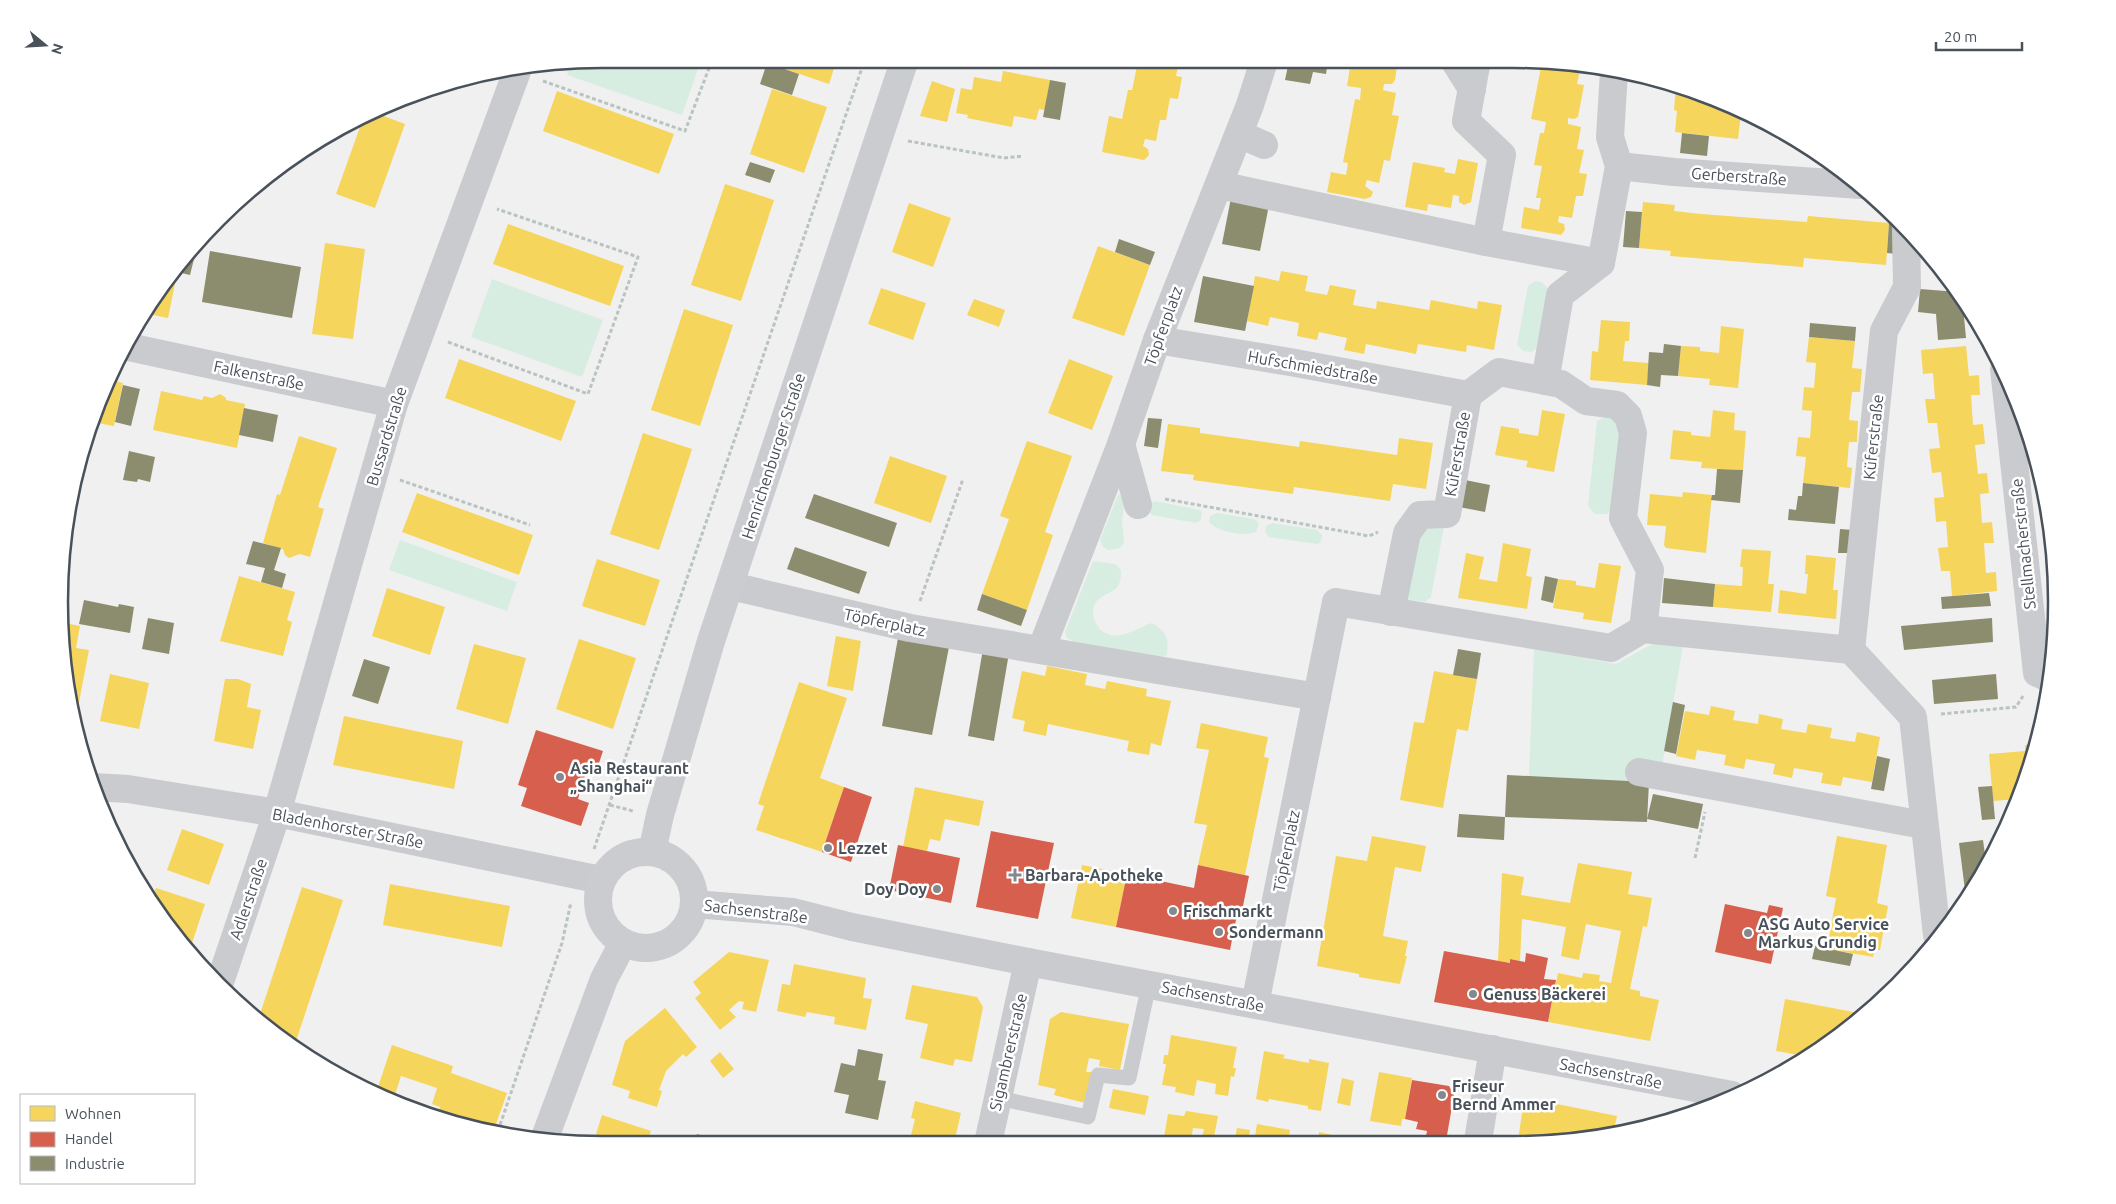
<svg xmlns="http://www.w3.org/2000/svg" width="2116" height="1204" font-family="Ubuntu,sans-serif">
<rect width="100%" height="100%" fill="#f0f0f0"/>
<g fill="#d7ede1">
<polygon points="571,63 700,63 682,115 567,75"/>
<polygon points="492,279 603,320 582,377 471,337"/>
<polygon points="1535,281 1542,282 1548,289 1538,347 1531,352 1523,351 1517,345 1528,286"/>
<polygon points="1605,417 1617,418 1622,426 1613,509 1607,514 1595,514 1588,506 1597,421"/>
<polygon points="1118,495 1122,495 1125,500 1122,520 1124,543 1120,548 1108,550 1103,547 1100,540"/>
<polygon points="1155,501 1200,510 1202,513 1201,520 1196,523 1152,515 1148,510 1149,505"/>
<path d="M1217,513L1254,519L1259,523L1256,532C1244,537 1218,532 1209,522L1210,516Z"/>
<polygon points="1436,520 1445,521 1431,597 1425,602 1406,599 1413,544"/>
<polygon points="1272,523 1317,530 1322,535 1321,542 1317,544 1269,537 1265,532 1266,526"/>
<polygon points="400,540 517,582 507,611 389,570"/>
<path d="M1093,561L1115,564L1121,570C1121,576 1121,581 1118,586C1114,592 1104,594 1099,599C1089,607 1093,622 1101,630C1117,644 1136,628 1152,623C1167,632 1169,638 1167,655L1160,657L1076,643L1067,638L1065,632Z"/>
<polygon points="1654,643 1683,646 1661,772 1649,782 1529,776 1534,649 1616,664"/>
</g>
<g fill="#f6d55c">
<polygon points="1398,60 1395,80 1392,84 1384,84 1383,90 1396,93 1392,115 1399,116 1390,161 1384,160 1379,183 1367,180 1365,186 1373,192 1371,197 1365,199 1327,192 1331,172 1346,175 1348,163 1343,162 1355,99 1360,100 1361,88 1347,86 1351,61"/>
<polygon points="1546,60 1581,65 1577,84 1584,85 1578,117 1574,119 1568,118 1568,124 1581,127 1577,149 1584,150 1579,173 1587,174 1583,196 1576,196 1572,218 1559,216 1558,222 1564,224 1565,230 1561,235 1521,228 1524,207 1539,210 1541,198 1536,198 1542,166 1534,165 1540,133 1544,133 1546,122 1531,119 1541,67 1545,68"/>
<polygon points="1138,61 1179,61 1176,76 1182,77 1178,99 1170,98 1166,120 1160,120 1156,141 1145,139 1143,146 1148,149 1149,155 1144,160 1102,152 1109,116 1122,119 1128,90 1132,90"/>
<polygon points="836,62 829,84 779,67 781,63"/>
<polygon points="1003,71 1050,80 1045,110 1039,109 1036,120 1014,116 1012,127 967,118 968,115 956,113 961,88 972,90 974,77 1001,82"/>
<polygon points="932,81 955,89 947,122 920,116"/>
<polygon points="1676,86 1741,113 1738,139 1675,132 1677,111 1674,110"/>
<polygon points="772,89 827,107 804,173 750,154"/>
<polygon points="557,91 674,134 659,174 543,131"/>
<polygon points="370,111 405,124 375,208 336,194 365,113"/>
<polygon points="1458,159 1478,163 1471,202 1464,205 1459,202 1459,196 1453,195 1451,208 1428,204 1427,211 1405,207 1413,162 1445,168 1444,172 1455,174"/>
<polygon points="725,184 774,200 741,301 691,285"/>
<polygon points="1643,202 1675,205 1674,211 1701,214 1807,222 1808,216 1889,223 1886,265 1804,258 1803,267 1670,256 1671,251 1639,248"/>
<polygon points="909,203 951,218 933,267 892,252"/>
<polygon points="508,224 624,266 610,306 493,264"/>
<polygon points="325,243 365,249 353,339 312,334"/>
<polygon points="1098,246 1150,265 1124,336 1072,318"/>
<polygon points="1281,271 1308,276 1305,291 1327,295 1330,285 1356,290 1353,305 1376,309 1377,301 1429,310 1431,300 1477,309 1478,301 1502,305 1494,350 1467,345 1466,352 1418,344 1416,354 1366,344 1364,354 1344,350 1347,338 1319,332 1317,340 1297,336 1299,323 1270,317 1268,326 1247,321 1255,276 1279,281"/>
<polygon points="172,273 177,274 168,318 143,313 150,300"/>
<polygon points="881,288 926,303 913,340 868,324"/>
<polygon points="974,299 1005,310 999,327 967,315"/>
<polygon points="684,309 733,325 700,426 651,410"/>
<polygon points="1601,320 1630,322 1629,341 1625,341 1623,361 1649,363 1647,385 1590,380 1592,351 1598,352"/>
<polygon points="1721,326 1744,329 1738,388 1709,385 1710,379 1678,376 1681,346 1700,347 1700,351 1719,353"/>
<polygon points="1809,337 1855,341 1852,368 1862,369 1860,392 1852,392 1849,420 1858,421 1857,442 1849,442 1847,467 1852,468 1850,488 1803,483 1806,457 1796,456 1798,437 1810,438 1812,411 1802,410 1804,387 1814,388 1816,363 1806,362"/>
<polygon points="1966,346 1969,376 1979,375 1980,395 1971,395 1973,425 1983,424 1985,444 1975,445 1978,474 1987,473 1989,493 1980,494 1982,523 1992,522 1994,543 1984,543 1986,573 1996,572 1997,591 1952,596 1950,571 1941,571 1938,548 1948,547 1946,521 1936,522 1934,498 1944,497 1941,472 1932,473 1929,449 1940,448 1937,423 1928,423 1925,399 1935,399 1933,373 1923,374 1921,350"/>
<polygon points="459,359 576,401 561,441 445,398"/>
<polygon points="1069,359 1113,376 1092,430 1048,413"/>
<polygon points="108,379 123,383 114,426 92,422"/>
<polygon points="161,391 202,400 204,396 212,398 220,394 226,398 226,400 245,404 237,448 153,430"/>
<polygon points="1542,410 1565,414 1554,472 1526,467 1528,461 1495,455 1501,426 1519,429 1519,433 1538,436"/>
<polygon points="1713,410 1735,413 1734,430 1746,431 1743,470 1701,468 1702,462 1670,459 1673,430 1691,432 1691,435 1710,437"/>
<polygon points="1168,424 1200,428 1200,433 1265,442 1299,447 1300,441 1397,455 1399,438 1433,443 1426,489 1393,484 1390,501 1294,487 1293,494 1193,480 1194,475 1161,471"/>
<polygon points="643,433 692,449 659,550 610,534"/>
<polygon points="299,436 337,448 318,507 324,509 310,557 300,554 289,558 285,555 283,549 263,543 277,494 280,495"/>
<polygon points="1027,441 1072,456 1045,532 1053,535 1027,610 982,594 1009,519 1000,516"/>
<polygon points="890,456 947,476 931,523 874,503"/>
<polygon points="1683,492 1712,495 1706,553 1666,548 1664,545 1666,526 1647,525 1650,494 1682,497"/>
<polygon points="417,493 533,535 519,575 402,532"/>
<polygon points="1503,543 1531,549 1526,576 1532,577 1527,609 1458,598 1466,553 1484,557 1479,579 1497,582"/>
<polygon points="1742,549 1771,551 1768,584 1774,584 1771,612 1713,607 1715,584 1742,586 1743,567 1740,567"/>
<polygon points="1806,555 1836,558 1833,590 1838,590 1836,619 1778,613 1780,590 1806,594 1808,574 1805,574"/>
<polygon points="597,559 660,580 645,626 582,606"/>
<polygon points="1599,563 1621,566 1611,623 1583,619 1584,613 1553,608 1558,579 1576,581 1576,585 1595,588"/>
<polygon points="239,576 295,592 287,620 292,622 283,656 220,641"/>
<polygon points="387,588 445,607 430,655 372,636"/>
<polygon points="60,622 80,626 76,648 89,650 76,718 72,717 69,708 60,637"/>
<polygon points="836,636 861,641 853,691 827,686"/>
<polygon points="579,639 636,658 613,729 556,709"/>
<polygon points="474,644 526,658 508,724 456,709"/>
<polygon points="1047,666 1087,674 1085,685 1105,689 1107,681 1147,689 1146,696 1171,701 1161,746 1151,743 1149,755 1127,751 1129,741 1048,724 1046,736 1023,731 1025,721 1012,718 1022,671 1045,676"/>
<polygon points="1434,671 1477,679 1468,731 1457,729 1443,808 1400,800 1414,722 1424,723"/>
<polygon points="110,674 149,683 139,729 100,721"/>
<polygon points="225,679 238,679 251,684 247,707 261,710 253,749 214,741"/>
<polygon points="799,682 847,698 820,778 844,787 822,852 756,830 764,806 758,804"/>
<polygon points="1711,706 1735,711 1733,720 1758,724 1759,714 1783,719 1781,729 1806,733 1808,724 1832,728 1830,738 1855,742 1857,732 1880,737 1872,782 1843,777 1841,786 1821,783 1823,773 1794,768 1792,778 1773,774 1775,764 1746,759 1744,769 1724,765 1726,755 1697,750 1695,760 1676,756 1685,711 1709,715"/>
<polygon points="344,716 463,741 454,789 333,765"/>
<polygon points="1201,723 1268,737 1264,757 1269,758 1245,875 1198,865 1207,825 1194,823 1209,750 1196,748"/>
<polygon points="2036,744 2028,777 2018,799 1993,801 1989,754 2025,751 2025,745"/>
<polygon points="915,787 984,801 979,826 945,819 940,841 930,839 927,851 903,847"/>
<polygon points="182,829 224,844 209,885 167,870"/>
<polygon points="1372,836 1426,846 1421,872 1395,867 1383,936 1408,941 1405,956 1407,956 1400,984 1359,977 1359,974 1317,966 1336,856 1367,861"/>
<polygon points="1837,836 1887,845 1877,903 1888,906 1880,950 1875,950 1873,957 1827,949 1836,898 1826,896"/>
<polygon points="1578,863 1632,872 1628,894 1652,898 1647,927 1643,926 1630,989 1640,991 1640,996 1659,1000 1650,1041 1548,1022 1558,973 1582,978 1583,973 1600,975 1599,981 1611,983 1621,931 1586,924 1579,960 1561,956 1566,927 1522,919 1520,961 1510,959 1510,963 1498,961 1502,873 1524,877 1521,895 1570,903"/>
<polygon points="1082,865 1127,874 1116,927 1071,918"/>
<polygon points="390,884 510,906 502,947 383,925"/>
<polygon points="302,887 343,900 294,1047 258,1020"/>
<polygon points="156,888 205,904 192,943 177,938 151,901"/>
<polygon points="729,952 769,960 756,1012 742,1009 744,1002 739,1001 729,1010 736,1017 720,1030 695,998 701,993 693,982"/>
<polygon points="794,964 866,978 863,998 872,999 866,1030 834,1024 835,1017 807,1012 805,1017 777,1011 782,984 790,985"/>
<polygon points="912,985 977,997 983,1007 972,1062 955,1059 953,1066 920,1058 928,1024 905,1019"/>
<polygon points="1785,999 1864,1014 1809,1057 1776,1051"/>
<polygon points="665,1008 697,1047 686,1057 683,1054 666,1071 659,1090 662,1091 657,1107 628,1098 630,1091 612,1085 625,1041"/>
<polygon points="1061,1012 1129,1024 1120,1070 1099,1066 1100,1060 1089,1058 1086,1072 1092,1072 1085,1103 1054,1095 1056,1089 1038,1085 1050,1019"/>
<polygon points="1171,1035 1237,1047 1233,1068 1236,1068 1234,1077 1231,1076 1228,1096 1215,1094 1216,1084 1197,1080 1194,1096 1175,1092 1176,1087 1162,1085 1166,1064 1163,1064 1164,1055 1168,1055"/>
<polygon points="392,1045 453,1066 451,1073 507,1093 494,1130 436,1118 440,1107 432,1104 437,1088 401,1076 393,1101 376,1093"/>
<polygon points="1264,1051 1285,1055 1283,1058 1309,1063 1309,1059 1329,1063 1321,1111 1308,1109 1308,1106 1269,1099 1268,1102 1256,1099"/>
<polygon points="720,1052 734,1069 723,1078 710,1061"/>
<polygon points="1379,1072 1412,1078 1405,1119 1402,1119 1401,1126 1370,1121"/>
<polygon points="1342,1078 1354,1081 1350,1106 1337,1103"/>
<polygon points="1113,1089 1149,1096 1145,1115 1109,1108"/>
<polygon points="1532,1099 1617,1116 1613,1134 1594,1138 1565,1133 1564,1141 1518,1141 1523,1106"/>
<polygon points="915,1101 961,1113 954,1143 909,1143 915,1119 911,1118"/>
<polygon points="1186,1111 1218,1116 1213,1142 1201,1142 1204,1129 1193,1128 1191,1141 1164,1137 1168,1114 1184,1116"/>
<polygon points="602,1115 651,1131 646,1144 593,1144"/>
<polygon points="1257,1124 1290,1130 1288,1142 1254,1142"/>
<polygon points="1237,1128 1250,1130 1248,1142 1234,1142"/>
<polygon points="1319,1132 1332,1135 1330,1142 1318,1142"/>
<polygon points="1028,1135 1049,1140 1050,1135 1063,1138 1061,1142 1026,1143"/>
</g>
<g fill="#d6604d">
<polygon points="536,730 603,751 595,775 586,772 578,799 589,803 581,826 521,806 527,788 518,785"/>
<polygon points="844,787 872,797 851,862 822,852"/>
<polygon points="991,831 1054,843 1038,919 976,907"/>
<polygon points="898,845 960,858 951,903 889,890"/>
<polygon points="1198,865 1249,876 1242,911 1238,910 1230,950 1116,927 1127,874 1194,888"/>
<polygon points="1725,904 1767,913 1769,905 1783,908 1771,964 1715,952"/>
<polygon points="1444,951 1510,963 1510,959 1525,962 1526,953 1548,958 1544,979 1556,980 1548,1022 1434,1002"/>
<polygon points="1412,1080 1449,1086 1454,1095 1446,1141 1425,1141 1427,1131 1416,1129 1418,1122 1405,1119"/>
</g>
<g fill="#8c8c6e">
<polygon points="1289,61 1328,61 1326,74 1313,72 1310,84 1285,80"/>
<polygon points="767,63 799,74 792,95 760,84"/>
<polygon points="1050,80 1066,83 1060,120 1043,117"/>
<polygon points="1682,133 1709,136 1707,156 1680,153"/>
<polygon points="750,162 775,170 770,183 745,175"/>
<polygon points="1231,198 1269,205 1260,251 1222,244"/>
<polygon points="1626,211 1642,212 1639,248 1623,247"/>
<polygon points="1889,223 1900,224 1897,254 1887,253"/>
<polygon points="1119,239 1155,252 1150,265 1115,252"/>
<polygon points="1915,239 1931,257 1914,256"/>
<polygon points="192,250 196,251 190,275 177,272 178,266"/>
<polygon points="210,251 301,267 292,318 202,302"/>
<polygon points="1203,276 1254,286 1245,331 1194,322"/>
<polygon points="1920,289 1958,292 1974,318 1964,317 1966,338 1938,340 1936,314 1918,312"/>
<polygon points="1810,323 1856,327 1855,341 1809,337"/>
<polygon points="1664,344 1681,346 1678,376 1661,375 1660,387 1647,385 1649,352 1663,353"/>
<polygon points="123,385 140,389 131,426 115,422"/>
<polygon points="244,408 278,415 273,442 239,435"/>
<polygon points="1148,418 1162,419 1158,448 1144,446"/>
<polygon points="129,451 155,457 150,482 138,479 137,482 123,480"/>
<polygon points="1717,469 1743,470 1740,503 1711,500 1712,495 1715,495"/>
<polygon points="1465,480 1490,485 1485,512 1459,507"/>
<polygon points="1803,483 1839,487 1835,524 1788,520 1789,509 1796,510 1798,496 1802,496"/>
<polygon points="814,494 897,523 889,547 805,518"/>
<polygon points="1840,529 1853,530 1851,553 1838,553"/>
<polygon points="253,541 281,548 274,570 286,574 282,588 261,582 265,568 246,564"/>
<polygon points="795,547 867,572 859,594 787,569"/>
<polygon points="1545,576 1558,579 1553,603 1541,600"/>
<polygon points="1664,578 1715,584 1713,607 1662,603"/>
<polygon points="1989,593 1991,606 1942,609 1941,597"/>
<polygon points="982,594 1027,610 1021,626 977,610"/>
<polygon points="84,600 118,607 119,604 134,607 130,633 79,624"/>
<polygon points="148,618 174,623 169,654 142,649"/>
<polygon points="1992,618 1993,642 1904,650 1901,626"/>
<polygon points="898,638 949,647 932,735 882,726"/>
<polygon points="983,649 1009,653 994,741 968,736"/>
<polygon points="1458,649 1481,653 1477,679 1453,675"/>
<polygon points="364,659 390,667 378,704 352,696"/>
<polygon points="1996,674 1998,699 1934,704 1932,680"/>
<polygon points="1673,702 1685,705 1676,754 1664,751"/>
<polygon points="1877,756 1890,759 1884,791 1871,789"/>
<polygon points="1507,775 1649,782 1647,822 1505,817 1504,840 1457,837 1459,814 1505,817"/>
<polygon points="1992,786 1995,819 1982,820 1978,787"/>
<polygon points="1653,794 1703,804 1698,829 1647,819"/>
<polygon points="1983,840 1987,869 1966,898 1959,843"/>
<polygon points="1815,946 1853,954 1850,966 1812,959"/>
<polygon points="858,1049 883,1054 878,1080 886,1081 878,1120 845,1113 849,1095 834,1092 841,1063 855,1066"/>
<polygon points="697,1134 718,1141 717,1144 694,1144"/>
</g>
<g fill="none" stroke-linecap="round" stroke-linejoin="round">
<g stroke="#b9c3c0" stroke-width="3" stroke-dasharray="4 2.5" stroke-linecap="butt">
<polyline points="543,81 685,131 711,63"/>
<polyline points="908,141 1004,158 1023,156"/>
<polyline points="448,342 588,394 638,257 497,209"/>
<polyline points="400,480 530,525"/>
<polyline points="1165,499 1369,536 1378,532"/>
<polyline points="920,601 963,479"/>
<polyline points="1941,714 2016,707 2023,696"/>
<polyline points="610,805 633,811"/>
<polyline points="594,849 864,62"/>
<polyline points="1695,858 1705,812"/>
<polyline points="498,1131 562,943 571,902"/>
</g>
<polyline stroke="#cacbce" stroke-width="15" points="998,1098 1088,1117 1098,1075 1129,1078 1149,984"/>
<g stroke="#cacbce" stroke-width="28">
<polyline points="1454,60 1472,89"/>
<polyline points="1477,60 1466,121 1502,155 1486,242"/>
<polyline points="1239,134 1264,145"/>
<polyline points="1619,166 1674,172 1860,185"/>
<polyline points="1219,185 1486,242 1601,263"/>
<polyline points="1906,230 1907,287 1884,331 1851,650 1913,717 1937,935"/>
<polyline points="1157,340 1290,362 1468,395"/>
<polyline points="124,346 394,404"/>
<polyline points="2004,369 2037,673 2051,679"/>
<polyline points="1545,381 1560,295 1601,263 1619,166 1610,137 1614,71"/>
<polyline points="1121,444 1138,505"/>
<polyline points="731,586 910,628 1317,697"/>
<polyline points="1391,612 1407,533 1420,515 1447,514 1468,395 1499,372 1561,384 1586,401 1617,405 1628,416 1633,433 1623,518 1650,570 1643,629"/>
<polyline points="1041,650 1121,444 1157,340 1250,105 1264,61"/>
<polyline points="1639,772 1923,825"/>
<polyline points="93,787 128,789 277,813 601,880"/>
<polyline points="219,985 277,813 394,404 519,66"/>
<polyline points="1255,1004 1336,602 1611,648 1643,629 1851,650"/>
<polyline points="1478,1141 1493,1049"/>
<polyline points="988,1143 1028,962"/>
</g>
<polyline stroke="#cacbce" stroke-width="28" points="694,904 793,912 852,927 1028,962 1732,1095"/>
<g stroke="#cbcccf" stroke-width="28">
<polyline points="652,852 660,815 711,641 904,62"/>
<circle cx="646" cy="900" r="48"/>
<polyline points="544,1140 604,979 623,943"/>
</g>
</g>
<g fill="#83898e" stroke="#fff" stroke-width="2">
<circle cx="560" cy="777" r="5"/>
<circle cx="828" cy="848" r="5"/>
<path d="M1012.5 867.5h5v5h5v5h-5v5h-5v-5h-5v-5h5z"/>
<circle cx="937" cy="889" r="5"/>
<circle cx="1173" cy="911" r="5"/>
<circle cx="1219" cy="932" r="5"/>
<circle cx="1748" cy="933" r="5"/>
<circle cx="1473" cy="994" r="5"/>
<circle cx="1442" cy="1095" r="5"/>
</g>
<g text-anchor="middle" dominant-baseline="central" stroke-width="5" stroke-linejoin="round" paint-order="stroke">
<g font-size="16" fill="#49515a" stroke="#fff">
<text transform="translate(1739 176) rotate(4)">Gerberstraße</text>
<text transform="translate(1163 326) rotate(-70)">Töpferplatz</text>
<text transform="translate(1313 367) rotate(10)">Hufschmiedstraße</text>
<text transform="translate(259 375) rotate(12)">Falkenstraße</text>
<text transform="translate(386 436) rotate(-73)">Bussardstraße</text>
<text transform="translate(1873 437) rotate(-84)">Küferstraße</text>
<text transform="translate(1457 454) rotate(-80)">Küferstraße</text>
<text transform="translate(773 456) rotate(-72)">Henrichenburger Straße</text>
<text transform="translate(2023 544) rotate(-96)">Stellmacherstraße</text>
<text transform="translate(885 622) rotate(12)">Töpferplatz</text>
<text transform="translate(348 828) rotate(11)">Bladenhorster Straße</text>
<text transform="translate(1286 851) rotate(-79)">Töpferplatz</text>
<text transform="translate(248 899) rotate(-71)">Adlerstraße</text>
<text transform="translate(756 911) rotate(7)">Sachsenstraße</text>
<text transform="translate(1213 996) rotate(11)">Sachsenstraße</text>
<text transform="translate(1008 1052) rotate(-77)">Sigambrerstraße</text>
<text transform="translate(1611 1073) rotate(11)">Sachsenstraße</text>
</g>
<g font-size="16" font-weight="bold" fill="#49515a" stroke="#fff" text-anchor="start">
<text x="570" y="768">Asia Restaurant<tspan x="570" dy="18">„Shanghai“</tspan></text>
<text x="838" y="848">Lezzet</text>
<text x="1025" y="875">Barbara-Apotheke</text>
<text x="927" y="889" text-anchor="end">Doy Doy</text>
<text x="1183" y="911">Frischmarkt</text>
<text x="1758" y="924">ASG Auto Service<tspan x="1758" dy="18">Markus Grundig</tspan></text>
<text x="1229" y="932">Sondermann</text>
<text x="1483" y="994">Genuss Bäckerei</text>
<text x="1452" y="1086">Friseur<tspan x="1452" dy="18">Bernd Ammer</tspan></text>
</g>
</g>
<path d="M0 0H2116V1204H0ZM602 68H1514A534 534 0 0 1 2048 602V602A534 534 0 0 1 1514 1136H602A534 534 0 0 1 68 602V602A534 534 0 0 1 602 68Z" fill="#fff" fill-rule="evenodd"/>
<path fill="none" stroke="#49515a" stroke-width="2.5" d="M602 68H1514A534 534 0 0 1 2048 602V602A534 534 0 0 1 1514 1136H602A534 534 0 0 1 68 602V602A534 534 0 0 1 602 68Z"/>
<rect x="20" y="1094" width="175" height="90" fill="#ffffff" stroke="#b6b9bd"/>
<rect x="30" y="1106" width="25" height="15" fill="#f6d55c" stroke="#b6b9bd"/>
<text x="65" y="1119" font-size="15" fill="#49515a">Wohnen</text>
<rect x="30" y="1132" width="25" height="15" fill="#d6604d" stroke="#b6b9bd"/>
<text x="65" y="1144" font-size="15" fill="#49515a">Handel</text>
<rect x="30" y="1156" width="25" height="15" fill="#8c8c6e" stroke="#b6b9bd"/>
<text x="65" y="1169" font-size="15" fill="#49515a">Industrie</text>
<g transform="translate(45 45) rotate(108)" stroke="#ffffff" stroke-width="4" paint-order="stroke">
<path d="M0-4L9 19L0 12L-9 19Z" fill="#49515a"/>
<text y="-8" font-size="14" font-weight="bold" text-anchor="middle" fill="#49515a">N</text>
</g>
<path d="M1936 42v8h86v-8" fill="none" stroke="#49515a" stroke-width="2.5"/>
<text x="1944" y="42" font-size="15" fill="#49515a" stroke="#ffffff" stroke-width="4" paint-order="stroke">20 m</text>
</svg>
